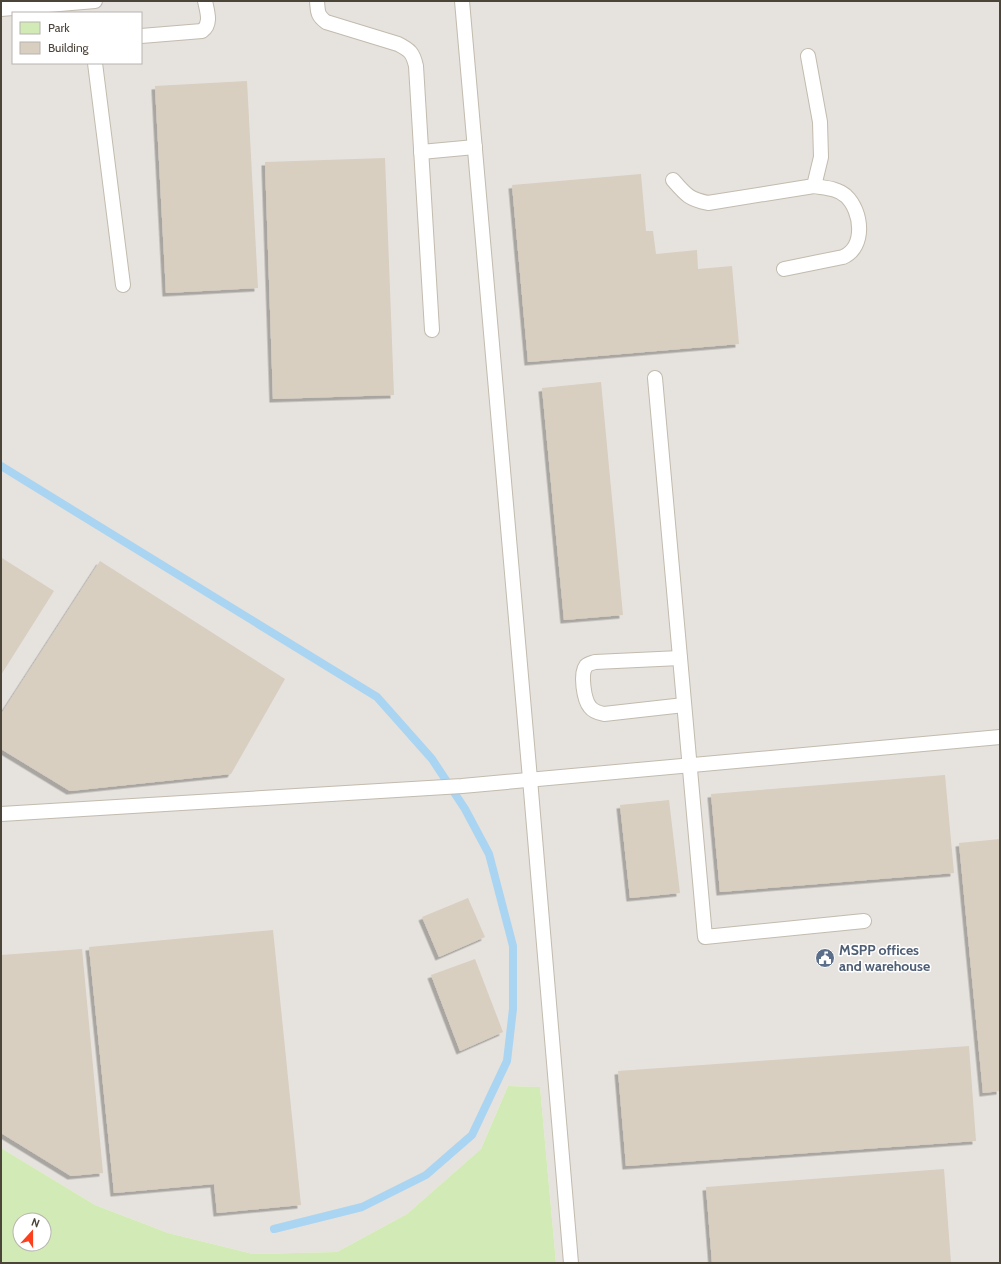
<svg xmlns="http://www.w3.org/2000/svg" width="1001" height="1264" font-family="Cabin,sans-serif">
<defs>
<filter id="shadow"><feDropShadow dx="-3.5" dy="3.5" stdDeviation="0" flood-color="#0004"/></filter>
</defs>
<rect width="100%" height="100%" fill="#f6f3ec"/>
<path fill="#e6e2dd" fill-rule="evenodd" d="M1,1H1000V1263H556L540,1087L508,1086L481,1149L407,1214L337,1252L253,1254L168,1233L95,1205L1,1148ZM13,13H141V63H13Z"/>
<path fill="#d2eab5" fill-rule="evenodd" d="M508,1086L540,1087L556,1263H1V1148L95,1205L168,1233L253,1254L337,1252L407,1214L481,1149ZM20,1220H44V1244H20Z"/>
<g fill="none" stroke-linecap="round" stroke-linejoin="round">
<polyline stroke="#a9d4f2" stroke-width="8" points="1,466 377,697 432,759 465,809 489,854 513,946 513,1009 507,1061 472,1135 426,1175 362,1207 274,1229"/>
</g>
<g fill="#d8cfc1" filter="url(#shadow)">
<polygon points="247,81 258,288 166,293 155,86"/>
<polygon points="385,158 394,395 273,399 265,162"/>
<polygon points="641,174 646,231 653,231 656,254 697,250 698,269 732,266 739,344 528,362 512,185"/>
<polygon points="601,382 623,615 564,620 542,388"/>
<polygon points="2,558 54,591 1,675 1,560"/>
<polygon points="100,561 285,679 231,774 70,791 1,749 1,714"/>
<polygon points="945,775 954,873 720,892 711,794"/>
<polygon points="669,800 680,893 630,898 620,805"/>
<polygon points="1000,839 1000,1091 983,1093 959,843"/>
<polygon points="468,898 485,937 439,957 422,917"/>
<polygon points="273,930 301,1205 217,1213 214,1184 114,1193 89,947"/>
<polygon points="82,949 103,1173 71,1176 1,1133 1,955"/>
<polygon points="475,959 503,1032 460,1051 431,975"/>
<polygon points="969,1046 976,1141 626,1166 618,1071"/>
<polygon points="944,1169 951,1263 712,1263 706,1187"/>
</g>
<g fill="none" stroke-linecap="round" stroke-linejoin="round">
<defs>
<g id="lane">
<path d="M317,1C318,12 317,15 326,22L398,44C410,50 413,53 416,66L432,330"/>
<polyline points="462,1 530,779 571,1263"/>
<polyline points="1,9 95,1"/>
<path d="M141,36L202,31C212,24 207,11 205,1"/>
<polyline points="95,63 123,285"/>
<polyline points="421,152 475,147"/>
<path d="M673,180C686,195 689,199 708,203L814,186L821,157L820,122L808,56"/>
<path d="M784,269L843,257C866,247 862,211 846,196C837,188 825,188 814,186"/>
<polyline points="655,378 705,937 864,921"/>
<path d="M680,658L595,662C592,663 588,664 586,666C580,674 584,700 590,707C593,711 599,713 604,714L684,705"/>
<polyline points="1,814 462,786 1000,737"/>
</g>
</defs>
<use href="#lane" stroke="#c2bbae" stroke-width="16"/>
<use href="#lane" stroke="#fff" stroke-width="14"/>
</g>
<defs>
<symbol id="civic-disc" viewBox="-11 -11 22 22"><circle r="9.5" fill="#5c6f8a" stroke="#fff"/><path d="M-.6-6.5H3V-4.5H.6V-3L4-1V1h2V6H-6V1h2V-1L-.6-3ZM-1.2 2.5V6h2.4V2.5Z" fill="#fff"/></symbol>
</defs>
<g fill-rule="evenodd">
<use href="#civic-disc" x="814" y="947" width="22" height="22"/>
</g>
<g text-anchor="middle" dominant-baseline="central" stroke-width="3" stroke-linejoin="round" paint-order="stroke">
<g font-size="14" font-weight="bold" fill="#4e5e75" stroke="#fff" text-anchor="start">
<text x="839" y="950">MSPP offices<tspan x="839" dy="16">and warehouse</tspan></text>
</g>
</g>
<rect width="1001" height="1264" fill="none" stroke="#4b4439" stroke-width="4"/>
<rect x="12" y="12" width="130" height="52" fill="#ffffff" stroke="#b7b4b0"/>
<rect x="20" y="22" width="20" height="12" fill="#d2eab5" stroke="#b7b4b0"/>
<text x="48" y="32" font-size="12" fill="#4b4439">Park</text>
<rect x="20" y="42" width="20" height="12" fill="#d8cfc1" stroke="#b7b4b0"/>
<text x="48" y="52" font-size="12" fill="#4b4439">Building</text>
<g transform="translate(32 1232) rotate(21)"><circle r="19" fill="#ffffff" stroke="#b7b4b0"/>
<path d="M0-3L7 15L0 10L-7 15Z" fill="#fc3f1d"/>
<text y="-6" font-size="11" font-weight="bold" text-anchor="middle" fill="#4b4439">N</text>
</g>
</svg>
